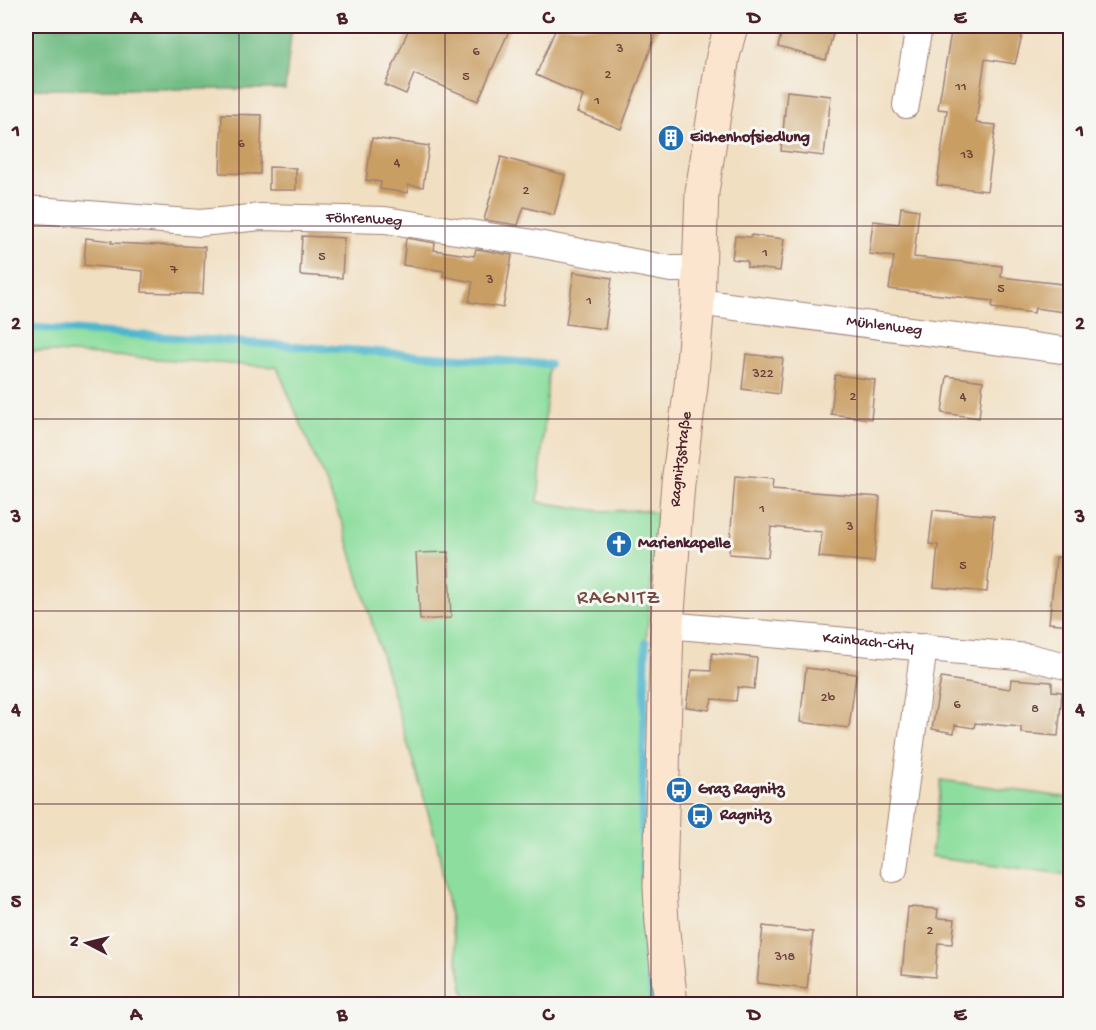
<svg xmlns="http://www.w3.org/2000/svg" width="1096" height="1030" font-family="'Gochi Hand',sans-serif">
<rect width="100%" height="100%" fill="#f6f6f2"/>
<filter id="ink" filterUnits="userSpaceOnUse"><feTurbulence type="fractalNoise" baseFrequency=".0167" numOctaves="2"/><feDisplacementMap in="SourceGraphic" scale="12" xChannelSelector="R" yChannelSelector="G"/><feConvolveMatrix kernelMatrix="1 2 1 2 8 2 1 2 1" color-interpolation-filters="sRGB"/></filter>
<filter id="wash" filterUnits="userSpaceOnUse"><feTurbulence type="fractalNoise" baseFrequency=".008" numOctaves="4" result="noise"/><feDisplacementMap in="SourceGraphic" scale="24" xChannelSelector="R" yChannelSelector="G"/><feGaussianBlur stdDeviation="1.35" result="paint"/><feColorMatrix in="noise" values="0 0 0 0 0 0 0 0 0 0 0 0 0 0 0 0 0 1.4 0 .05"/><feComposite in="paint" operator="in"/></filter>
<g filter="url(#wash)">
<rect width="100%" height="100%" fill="#f1dfc2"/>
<g fill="#8dde9e" stroke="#6c7e64" stroke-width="1.5">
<polygon points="26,327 549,364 538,502 600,511 644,510 657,513 646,643 642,812 647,959 654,1004 466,1004 437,843 343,525 277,367 26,350"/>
<polygon points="941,780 1070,798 1070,875 931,856"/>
</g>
<polygon fill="#72bd85" stroke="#5e6e58" stroke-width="1.5" points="26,26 292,26 285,89 26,89"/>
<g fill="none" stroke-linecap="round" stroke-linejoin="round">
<g stroke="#50b6ce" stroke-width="8">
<polyline points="26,327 549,364"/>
<polyline points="644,879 642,812 646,643"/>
<polyline points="645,917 647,959 654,1004"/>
</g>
</g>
<g id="blocks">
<g fill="#c99e63">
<polygon points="410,26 511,26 478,101 414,74 406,94 385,85"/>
<polygon points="557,26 659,26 621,129 577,112 583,96 536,75"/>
<polygon points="783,26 835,26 826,60 778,47"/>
<polygon points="952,26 990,26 1023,32 1015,64 985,59 976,123 996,125 987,191 937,185 947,110 938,109"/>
<polygon points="787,91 831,96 824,156 781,151"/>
<polygon points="222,114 262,115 260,174 220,173"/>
<polygon points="372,138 429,146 423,187 408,185 408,193 380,189 381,182 366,180"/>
<polygon points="501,157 565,175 554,215 524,207 518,225 484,220"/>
<polygon points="269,167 296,168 296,190 269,190"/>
<polygon points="901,207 919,210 914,257 1002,266 1001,277 1071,285 1071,313 1035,308 1034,313 992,308 993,301 889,289 894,257 869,254 873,221 899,224"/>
<polygon points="751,235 784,239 780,271 747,267 747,261 732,259 735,236 751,237"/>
<polygon points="302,236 344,238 342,278 300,275"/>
<polygon points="86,238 112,241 111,243 205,247 203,294 142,292 143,271 84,265"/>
<polygon points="406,238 435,243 434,250 474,256 476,249 512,255 503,308 469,302 473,282 443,276 444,271 403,265"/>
<polygon points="574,272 612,278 605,329 566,324"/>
<polygon points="746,354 783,358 779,394 742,389"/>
<polygon points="835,375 875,380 871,419 831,414"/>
<polygon points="947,376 983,381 979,418 942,413"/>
<polygon points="735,476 773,479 772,489 880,497 874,562 819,557 822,532 771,527 768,557 729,554"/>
<polygon points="933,510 994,516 987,592 934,587 938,545 929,544"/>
<polygon points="448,552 451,618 420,620 416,553"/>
<polygon points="1056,557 1071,557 1071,625 1049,623"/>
<polygon points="712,653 757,658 754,689 738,687 736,701 712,699 709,710 686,707 692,670 711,671"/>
<polygon points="806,668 856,674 849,728 800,722"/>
<polygon points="941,678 1010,689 1011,679 1052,682 1052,691 1062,692 1058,736 1021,733 1021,727 975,723 974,728 955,725 954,733 932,729"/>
<polygon points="908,907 938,909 937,918 955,919 952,944 938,943 935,977 902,974"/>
<polygon points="763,926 813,932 807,989 757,983"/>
</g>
</g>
</g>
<g filter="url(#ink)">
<use href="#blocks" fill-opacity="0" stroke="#9e7f76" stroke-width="1.5"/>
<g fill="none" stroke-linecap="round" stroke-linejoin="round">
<defs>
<g id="minor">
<polyline points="906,105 919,26"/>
<path id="s1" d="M26,209L200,223L261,217L385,220L527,242L671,269H698"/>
<path id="s2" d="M698,302L1070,351"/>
<path id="s3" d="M667,625L1029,657L1070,667"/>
<polyline points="894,869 924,647"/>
</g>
<g id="secondary">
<path id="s4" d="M671,1004L662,923L660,887L667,625L678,483L691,386L698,302L702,192L723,56L731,26"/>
</g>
</defs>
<use href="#minor" stroke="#9e7f76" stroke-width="28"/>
<use href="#secondary" stroke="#9e7f76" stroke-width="35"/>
<use href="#minor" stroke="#fff" stroke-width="26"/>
<use href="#secondary" stroke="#fce5cf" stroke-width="33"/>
</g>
</g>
<path fill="none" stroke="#4a1f2b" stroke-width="1.5" stroke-opacity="0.55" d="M239,26V1004M445,26V1004M651,26V1004M857,26V1004M26,226H1070M26,419H1070M26,611H1070M26,804H1070"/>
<defs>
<symbol id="building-disc" viewBox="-11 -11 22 22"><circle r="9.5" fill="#1f6fb2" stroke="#f6f6f2"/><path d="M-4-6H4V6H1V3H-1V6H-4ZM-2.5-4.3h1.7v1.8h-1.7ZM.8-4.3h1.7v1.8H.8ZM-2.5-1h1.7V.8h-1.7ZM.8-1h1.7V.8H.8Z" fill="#fff"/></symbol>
<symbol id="church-disc" viewBox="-11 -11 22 22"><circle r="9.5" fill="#1f6fb2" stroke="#f6f6f2"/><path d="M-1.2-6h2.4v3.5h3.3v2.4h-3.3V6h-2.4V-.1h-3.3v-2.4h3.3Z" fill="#fff"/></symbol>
<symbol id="bus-disc" viewBox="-11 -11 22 22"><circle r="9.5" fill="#1f6fb2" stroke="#f6f6f2"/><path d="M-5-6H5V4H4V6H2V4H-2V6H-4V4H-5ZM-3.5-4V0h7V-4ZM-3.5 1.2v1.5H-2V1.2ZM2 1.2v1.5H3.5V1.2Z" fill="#fff"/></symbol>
</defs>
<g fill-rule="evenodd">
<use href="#building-disc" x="656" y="123" width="30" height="30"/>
<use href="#church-disc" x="604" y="529" width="30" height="30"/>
<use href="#bus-disc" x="664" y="775" width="30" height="30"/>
<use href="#bus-disc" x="685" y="801" width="30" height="30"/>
</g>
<g text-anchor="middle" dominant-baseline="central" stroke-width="6" stroke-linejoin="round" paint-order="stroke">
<g font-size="14" fill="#6a3f39">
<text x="620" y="49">3</text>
<text x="476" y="52">6</text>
<text x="608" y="75">2</text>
<text x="466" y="77">5</text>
<text x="961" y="87">11</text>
<text x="597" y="101">1</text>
<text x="241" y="144">6</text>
<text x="967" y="155">13</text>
<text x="397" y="163">4</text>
<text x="526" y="191">2</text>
<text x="765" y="253">1</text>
<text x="322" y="257">5</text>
<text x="174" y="270">7</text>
<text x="490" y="280">3</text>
<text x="1001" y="289">5</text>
<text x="589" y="301">1</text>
<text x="763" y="374">322</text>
<text x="853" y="397">2</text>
<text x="963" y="397">4</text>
<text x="762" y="509">1</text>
<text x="850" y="527">3</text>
<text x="963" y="566">5</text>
<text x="828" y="698">2b</text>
<text x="957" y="705">6</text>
<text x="1035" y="709">8</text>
<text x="930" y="931">2</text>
<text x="785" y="957">318</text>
</g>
<g font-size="16" font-weight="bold" fill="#4a1f2b" stroke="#f6f6f2" text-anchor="start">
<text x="690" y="138">Eichenhofsiedlung</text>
<text x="638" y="544">Marienkapelle</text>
<text x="698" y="790">Graz Ragnitz</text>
<text x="720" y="816">Ragnitz</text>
</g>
<g font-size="16" fill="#4a1f2b" stroke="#f6f6f2">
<text stroke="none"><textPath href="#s1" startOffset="339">Föhrenweg</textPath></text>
<text stroke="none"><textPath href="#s2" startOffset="188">Mühlenweg</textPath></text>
<text stroke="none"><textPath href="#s4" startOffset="546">Ragnitzstraße</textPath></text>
<text stroke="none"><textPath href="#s3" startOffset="202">Kainbach-City</textPath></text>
</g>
<g font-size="20" letter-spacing="1.5" fill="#764b3f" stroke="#f6f6f2">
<text x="619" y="599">RAGNITZ</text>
</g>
</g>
<rect width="1096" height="1030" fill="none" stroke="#f6f6f2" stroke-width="66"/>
<g transform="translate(87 943) rotate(277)" stroke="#f6f6f2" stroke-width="4.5" paint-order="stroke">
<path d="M0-4.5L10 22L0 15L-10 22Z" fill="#4a1f2b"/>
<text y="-9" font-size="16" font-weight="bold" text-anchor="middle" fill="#4a1f2b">N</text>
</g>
<rect x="33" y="33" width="1030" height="964" fill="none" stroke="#4a1f2b" stroke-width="2"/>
<g font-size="20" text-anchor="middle" font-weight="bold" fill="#4a1f2b">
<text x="136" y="23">A</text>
<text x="342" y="23">B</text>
<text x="548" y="23">C</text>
<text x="754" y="23">D</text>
<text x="960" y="23">E</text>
<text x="16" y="136">1</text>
<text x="1080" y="136">1</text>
<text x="16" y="329">2</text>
<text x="1080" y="329">2</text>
<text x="16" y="522">3</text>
<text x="1080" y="522">3</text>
<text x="16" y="715">4</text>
<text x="1080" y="715">4</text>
<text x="16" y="907">5</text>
<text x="1080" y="907">5</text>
<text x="136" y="1020">A</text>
<text x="342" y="1020">B</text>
<text x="548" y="1020">C</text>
<text x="754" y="1020">D</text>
<text x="960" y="1020">E</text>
</g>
</svg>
